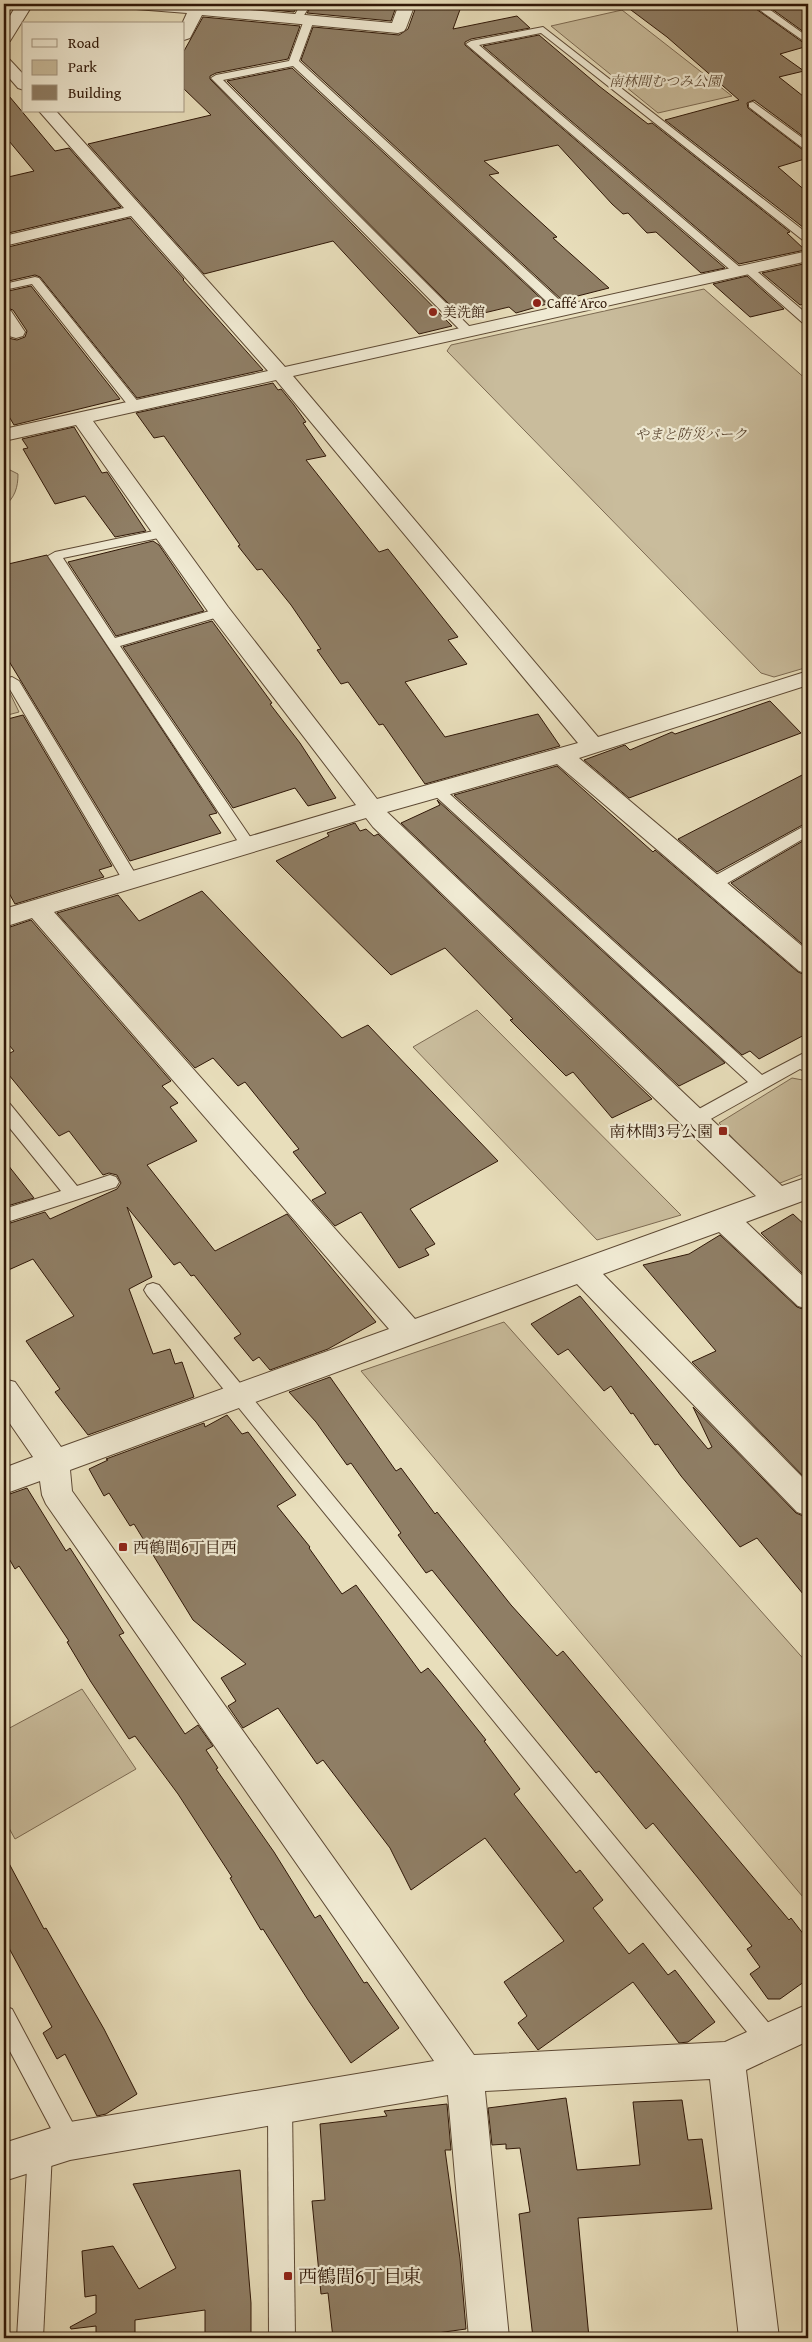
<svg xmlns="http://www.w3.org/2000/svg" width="812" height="2342" font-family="'Gentium Book Plus','Noto Serif JP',serif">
<rect width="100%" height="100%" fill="#e8debb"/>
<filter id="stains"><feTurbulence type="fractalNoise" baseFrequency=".004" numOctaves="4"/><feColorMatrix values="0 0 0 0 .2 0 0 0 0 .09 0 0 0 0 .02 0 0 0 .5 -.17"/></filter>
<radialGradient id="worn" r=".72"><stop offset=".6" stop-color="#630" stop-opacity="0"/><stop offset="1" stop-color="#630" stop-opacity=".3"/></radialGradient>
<g fill="#c9bc9c" stroke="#7c6a52">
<polygon points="622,10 732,96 658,113 551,26"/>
<polygon points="704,289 808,381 808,667 774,677 761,673 447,351 451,345"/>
<path d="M4,467L18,474C18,487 15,498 4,506Z"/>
<polygon points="8,689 19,712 4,716 4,690"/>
<polygon points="477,1010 681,1215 597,1240 413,1047"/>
<polygon points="792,1078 808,1081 808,1172 775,1185 719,1123"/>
<polygon points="504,1322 808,1664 808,1903 361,1371"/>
<polygon points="82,1689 136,1769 15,1839 4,1819 4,1731"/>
</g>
<g fill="#8f7e65" stroke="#2f1707">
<polygon points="210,4 299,4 294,12"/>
<polygon points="313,4 397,4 391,21 307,13"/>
<polygon points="417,4 462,4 453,29 517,16 530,28 471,39 465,42 465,45 725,268 701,273 656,232 647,233 628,213 623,214 612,204 558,145 484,161 499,173 489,175 557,237 553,238 609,288 562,300 301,60 313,27 399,35 408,29"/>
<polygon points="623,4 749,4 808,46 780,54 804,71 779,77 808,100 808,140 754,100 747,103 748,108 803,150 808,152 808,158 778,167 808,193 808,227 804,228 665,120 739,100 667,37"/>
<polygon points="765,4 808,4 808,35"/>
<polygon points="203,17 300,26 288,59 216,73 210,76 210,79 452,326 419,334 333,241 204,274 88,144 211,115 184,89 184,51"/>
<polygon points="539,35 599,86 648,124 652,123 790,232 787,233 805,250 739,264 483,46"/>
<polygon points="292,68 547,304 516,313 509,307 463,318 227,81"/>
<polygon points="4,90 55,151 69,148 121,207 4,234 4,178 34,171 4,135"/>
<polygon points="130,218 184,279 183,280 263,370 137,398 40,277 35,275 4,282 4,248"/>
<polygon points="808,263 808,303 800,305 762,273"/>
<polygon points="747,276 784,309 750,317 713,284"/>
<polygon points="31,286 120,399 14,425 4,408 4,331 8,338 17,340 25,337 27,331 13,310 4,307 4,292"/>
<polygon points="273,383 278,390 281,389 294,405 306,422 303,423 326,456 306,460 379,552 388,549 458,637 448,640 467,664 405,682 445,737 538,714 560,746 425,784 383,724 379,725 348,682 341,684 317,650 321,649 291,605 262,569 257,570 238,546 240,545 164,436 154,438 136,413"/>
<polygon points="74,427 102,473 107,472 146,531 115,537 85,496 55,504 23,449 28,448 22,439"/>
<polygon points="153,541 159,545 204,611 116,636 68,562"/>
<polygon points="47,555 217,813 209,815 221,833 130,861 4,653 4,565"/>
<polygon points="212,621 272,703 270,704 300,743 336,798 308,806 295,788 233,808 123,647"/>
<polygon points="770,701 801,733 629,798 584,760 625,745 630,750 672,732 675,734"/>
<polygon points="23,715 112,866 99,870 104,877 15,904 4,884 4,720"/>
<polygon points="557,766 653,852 655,850 798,972 808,976 808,1033 759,1059 750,1051 742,1055 454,795"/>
<polygon points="808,772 808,822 717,872 678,839"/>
<polygon points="437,800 725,1063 679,1086 401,823 440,805"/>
<polygon points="355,823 360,831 366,829 374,836 378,834 652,1099 612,1118 573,1072 566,1076 510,1020 513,1019 445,948 391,975 276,861 329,836 327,833"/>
<polygon points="808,838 808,949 731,883"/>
<polygon points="202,891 342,1038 368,1025 498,1161 410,1209 435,1244 425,1249 429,1255 399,1268 361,1212 335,1226 312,1200 326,1193 293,1152 299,1149 245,1082 238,1086 213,1058 195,1068 57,913 118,895 139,921"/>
<polygon points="31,920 171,1081 162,1086 178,1103 170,1107 197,1141 147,1165 215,1251 287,1214 376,1322 328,1349 270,1370 259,1357 253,1361 234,1338 241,1334 194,1275 191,1276 180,1262 174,1265 127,1207 152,1277 129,1289 153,1354 170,1349 175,1364 182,1362 194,1397 88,1435 55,1392 60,1389 26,1341 74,1316 33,1259 4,1272 4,1225 45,1212 50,1219 117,1189 121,1183 117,1175 109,1173 103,1175 69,1131 59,1136 4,1069 4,1056 14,1051 4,1039 4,929"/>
<polygon points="4,1160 34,1198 4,1207"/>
<polygon points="793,1214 808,1228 808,1279 761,1233"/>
<polygon points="720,1235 797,1307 808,1311 808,1481 692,1362 716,1351 643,1265 689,1254"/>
<polygon points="580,1296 708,1449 712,1447 693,1407 796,1513 808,1518 808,1600 757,1538 740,1547 681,1476 658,1444 655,1445 633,1413 631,1414 611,1386 604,1391 568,1349 558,1355 531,1324"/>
<polygon points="330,1377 396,1471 401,1468 435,1514 437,1512 511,1605 557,1656 563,1651 789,1920 791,1918 808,1940 808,1979 780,1999 768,1999 750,1974 760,1967 747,1949 752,1946 698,1878 653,1823 646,1829 599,1771 596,1773 432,1570 426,1573 398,1535 401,1533 351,1463 347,1465 316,1422 289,1392"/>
<polygon points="227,1415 242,1434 248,1432 296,1495 277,1506 310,1547 309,1548 342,1594 356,1585 421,1673 428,1668 439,1681 486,1740 484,1741 520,1789 514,1794 576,1873 580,1870 603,1900 593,1908 629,1954 643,1943 668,1975 675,1970 715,2022 688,2042 679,2043 633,1982 538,2050 518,2023 527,2016 504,1982 564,1941 485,1838 411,1890 390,1848 323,1760 317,1764 278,1708 243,1728 228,1706 236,1701 221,1678 246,1664 193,1620 134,1524 130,1526 109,1493 104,1496 89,1469 108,1460 106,1459 204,1423 205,1427"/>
<polygon points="27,1488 66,1551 70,1548 79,1562 124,1633 119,1635 185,1734 198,1725 213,1746 206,1750 218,1768 216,1769 274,1852 315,1918 320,1915 364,1983 367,1982 399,2028 351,2063 308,2000 263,1929 261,1930 230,1878 232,1877 178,1794 135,1736 129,1739 91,1682 67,1642 69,1641 19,1566 15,1569 4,1550 4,1496"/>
<polygon points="4,1854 44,1929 46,1928 104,2029 137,2094 106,2114 97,2116 65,2054 57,2059 43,2033 52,2027 4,1939"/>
<polygon points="566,2098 577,2170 640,2165 633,2102 682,2100 688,2140 702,2139 712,2209 578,2218 589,2338 533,2338 519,2214 530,2212 520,2148 506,2149 506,2144 492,2145 488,2108"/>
<polygon points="447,2104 451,2150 445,2150 460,2259 466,2329 401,2338 333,2338 328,2293 321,2294 312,2201 325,2200 320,2124 387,2116 384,2111"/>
<polygon points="240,2170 251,2303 251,2338 205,2338 205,2310 135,2320 135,2338 96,2338 96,2326 71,2329 70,2327 96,2313 96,2295 85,2297 82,2251 113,2246 139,2289 176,2268 133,2184"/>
</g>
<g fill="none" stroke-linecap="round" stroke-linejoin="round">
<defs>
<g id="service">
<polygon points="301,4 311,4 301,20 295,20 293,18"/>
<polygon points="751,4 762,4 808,37 808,44"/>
<polygon points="309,17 314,20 299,61 567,307 569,310 567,313 559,313 293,66 223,80 474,331 472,334 464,334 211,78 216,75 289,61 304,20"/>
<polygon points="543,27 808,234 808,242 804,241 541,33 479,45 742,269 748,266 752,267 808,315 808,325 804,324 744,271 738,274 734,273 466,44 471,41"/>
<polygon points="753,102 808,142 808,150 804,149 749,107 749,103"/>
<polygon points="35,277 39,278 139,403 141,406 139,409 131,409 32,284 4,290 4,284"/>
<polygon points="163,529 168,530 170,533 168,536 63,558 115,638 220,608 227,612 225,615 120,646 253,841 256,845 253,849 243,849 48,556 55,552"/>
<polygon points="12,677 19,681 139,880 137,884 125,884 8,686 4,687 4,679"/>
<polygon points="437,785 442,787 762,1075 802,1054 808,1056 808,1072 800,1069 700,1125 694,1126 688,1125 685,1120 688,1115 748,1082 432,793 430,790 432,787"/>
<polygon points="808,824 808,836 719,888 707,888 705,884 707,880"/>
<polygon points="4,1103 10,1104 77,1186 110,1175 116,1177 119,1182 116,1187 4,1223 4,1209 61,1191 4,1121"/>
<polygon points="153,1283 159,1285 776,2032 780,2040 776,2048 768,2052 760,2048 147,1295 144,1290 147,1285"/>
<polygon points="4,2006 12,2009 78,2133 82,2141 78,2149 70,2153 62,2149 4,2040"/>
<polygon points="280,2094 288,2098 292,2106 295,2338 269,2338 268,2106 272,2098"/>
<polygon points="40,2140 48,2144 52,2152 43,2338 17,2338 28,2152 32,2144"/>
</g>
<g id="minor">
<polygon points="17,4 33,4 10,41 4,43 4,26"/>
<polygon points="128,4 208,4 207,6 392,23 399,4 415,4 406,28 404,31 398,33 202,15 190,38 184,40 184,24 182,24 187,13 136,9"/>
<polygon points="4,58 10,60 24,75 24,90 18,88 4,72"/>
<path d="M39,111H56L285,367L808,251V261L293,376L598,737L808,671V685L579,758L808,951V974L799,971L557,764L387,812L782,1186L808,1177V1199L746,1222L808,1281V1309L798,1306L719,1232L603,1274L808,1483V1516L797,1512L577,1284L70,1470L72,1491L474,2055L725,2042L808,2004V2041L746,2070L779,2338H739L710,2079L485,2091L509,2338H469L448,2095L70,2160L4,2181V2143L70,2122L434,2061L46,1504L42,1495L40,1481L4,1494V1468L33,1457L4,1415V1379L15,1382L61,1447L389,1329L32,918L4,927V909L356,805L212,617L76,425L4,441V429L268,371L131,216L4,246V236L124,208ZM276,380L578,743L377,799L228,607L93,421ZM366,818L373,827L756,1196L415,1319L54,912Z"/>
<polygon points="4,309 11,311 25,332 23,336 16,338 9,336 4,328"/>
</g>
</defs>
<use href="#service" stroke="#5d4934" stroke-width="2"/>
<use href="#minor" stroke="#5d4934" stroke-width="2"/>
<use href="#service" fill="#f0ead3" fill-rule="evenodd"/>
<use href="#minor" fill="#f0ead3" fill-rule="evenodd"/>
</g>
<g fill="#8f2418" stroke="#f0ead3" stroke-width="2">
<circle cx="537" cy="303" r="5"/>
<circle cx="433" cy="312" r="5"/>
<rect x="718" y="1126" width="10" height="10" rx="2.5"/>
<rect x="118" y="1542" width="10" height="10" rx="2.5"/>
<rect x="283" y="2271" width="10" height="10" rx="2.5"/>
</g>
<g text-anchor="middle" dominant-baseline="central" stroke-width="4.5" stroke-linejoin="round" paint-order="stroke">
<g font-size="14" font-style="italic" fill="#5d4934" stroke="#f0ead3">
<text x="665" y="81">南林間むつみ公園</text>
<text x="691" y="434">やまと防災パーク</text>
</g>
<g font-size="14" fill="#2f1707" stroke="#f0ead3" text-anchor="start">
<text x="547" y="303">Caffé Arco</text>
<text x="443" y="312">美洗館</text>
</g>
<g font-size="16" fill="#2f1707" stroke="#f0ead3" text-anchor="end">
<text x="713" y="1131">南林間3号公園</text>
<text x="133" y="1547" text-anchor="start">西鶴間6丁目西</text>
</g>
<g font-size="19" fill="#2f1707" stroke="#f0ead3" text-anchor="start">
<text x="298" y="2276">西鶴間6丁目東</text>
</g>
</g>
<rect width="812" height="2342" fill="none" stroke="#e8debb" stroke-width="20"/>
<rect x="5" y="5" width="802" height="2332" fill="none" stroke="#2f1707" stroke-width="2.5"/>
<rect x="10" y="10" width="792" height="2322" fill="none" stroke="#2f1707"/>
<rect x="22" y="22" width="162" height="90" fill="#f0ead3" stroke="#a39681"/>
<rect x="32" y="39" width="25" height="8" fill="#f0ead3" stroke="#a39681"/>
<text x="68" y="48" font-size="15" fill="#2f1707">Road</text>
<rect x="32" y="60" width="25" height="15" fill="#c9bc9c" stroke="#a39681"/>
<text x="68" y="72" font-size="15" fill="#2f1707">Park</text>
<rect x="32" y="85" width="25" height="15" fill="#8f7e65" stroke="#a39681"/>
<text x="68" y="98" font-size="15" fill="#2f1707">Building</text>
<rect width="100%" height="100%" filter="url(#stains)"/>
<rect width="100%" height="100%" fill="url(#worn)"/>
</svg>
